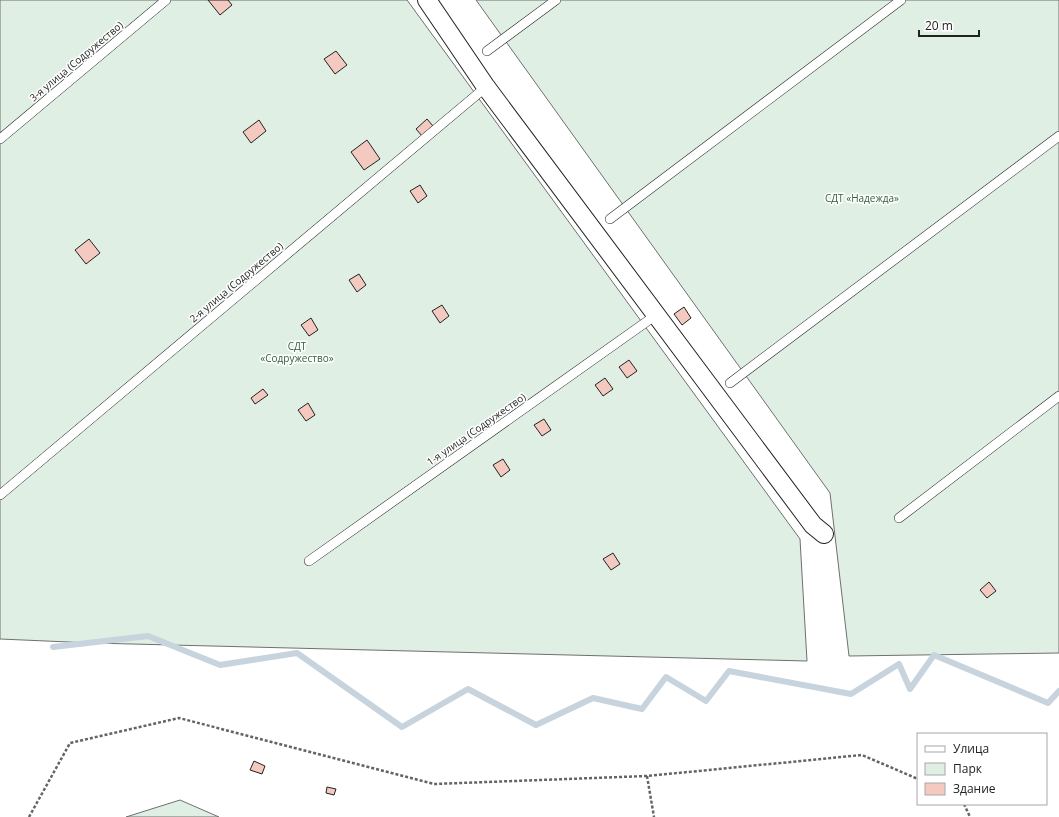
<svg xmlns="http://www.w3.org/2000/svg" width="1059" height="817" font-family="'Open Sans',sans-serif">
<rect width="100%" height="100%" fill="#fff"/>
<g fill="#e0efe3" stroke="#6f6f6f">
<polygon points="0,0 407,0 800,539 807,661 92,643 0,639"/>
<polygon points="476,0 1059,0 1059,653 849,656 830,493"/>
<polygon points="180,800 219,817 126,817"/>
</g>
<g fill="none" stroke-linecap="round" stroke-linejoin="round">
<polyline stroke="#c7d3dd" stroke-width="6" points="53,647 148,636 220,665 297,653 402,727 468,689 536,725 593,698 642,709 666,677 706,701 729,671 851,694 899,664 910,689 934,655 1048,703 1059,691"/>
</g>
<g fill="#f3c9c0" stroke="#222">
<polygon points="208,0 228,0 232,5 220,15"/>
<polygon points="336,51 347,65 335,74 324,59"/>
<polygon points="427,119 433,126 422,136 416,129"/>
<polygon points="259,120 266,131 251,143 243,132"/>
<polygon points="367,140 380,159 364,170 351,152"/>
<polygon points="420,185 427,196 418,203 410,191"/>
<polygon points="89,239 100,253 86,264 75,250"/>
<polygon points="359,274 366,285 357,292 349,280"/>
<polygon points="442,305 449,316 440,323 432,311"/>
<polygon points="684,307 691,318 682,325 674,314"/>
<polygon points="311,318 318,330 309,336 301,325"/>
<polygon points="629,360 637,371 627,378 619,367"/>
<polygon points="605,378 613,389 603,396 595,385"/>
<polygon points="263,389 268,395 255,404 251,398"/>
<polygon points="308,403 315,415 306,421 298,410"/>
<polygon points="544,419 551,430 542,436 534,425"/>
<polygon points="503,459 510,470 501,477 493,465"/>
<polygon points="613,553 620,564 611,570 603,559"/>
<polygon points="989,582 996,591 987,598 980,590"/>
<polygon points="254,761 265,766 262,774 250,770"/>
<polygon points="327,787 336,789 334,795 326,793"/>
</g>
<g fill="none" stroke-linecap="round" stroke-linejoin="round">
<defs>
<g id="service">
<polyline points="487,51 556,0"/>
<polyline points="0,139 166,0"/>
<polyline points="610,219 901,0"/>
<polyline points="730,383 1059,136"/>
<polyline points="0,495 486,87"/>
<polyline points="899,518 1059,396"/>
<polyline points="309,561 656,315"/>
</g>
<polyline id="minor" points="427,0 486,87 813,525 824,534"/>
</defs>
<use href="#service" stroke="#222" stroke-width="10"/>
<use href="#minor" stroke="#222" stroke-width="20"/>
<g stroke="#646464" stroke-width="2.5" stroke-dasharray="3 2" stroke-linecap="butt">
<polyline points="647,776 654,817"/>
<polyline points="964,804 970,817"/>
<polyline points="29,817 70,743 179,718 434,784 647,776 862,755 918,779"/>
</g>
<use href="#service" stroke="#fff" stroke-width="9"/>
<use href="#minor" stroke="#fff" stroke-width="18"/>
</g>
<g text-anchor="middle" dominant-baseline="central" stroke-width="3" stroke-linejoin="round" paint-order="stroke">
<g font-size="10" fill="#222" stroke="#fff">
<text transform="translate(76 61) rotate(-40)">3-я улица (Содружество)</text>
<text transform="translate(236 282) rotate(-40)">2-я улица (Содружество)</text>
<text transform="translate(476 429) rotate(-35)">1-я улица (Содружество)</text>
</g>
<g font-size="10" fill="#2f5e38" stroke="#fff">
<text x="862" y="198">СДТ «Надежда»</text>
<text x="297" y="346">СДТ<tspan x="297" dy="12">«Содружество»</tspan></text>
</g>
</g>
<rect x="917" y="733" width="130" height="72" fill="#ffffff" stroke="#a7a7a7"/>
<rect x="925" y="746" width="20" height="6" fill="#ffffff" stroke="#a7a7a7"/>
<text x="953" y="753" font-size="12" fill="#222222">Улица</text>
<rect x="925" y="763" width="20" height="12" fill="#e0efe3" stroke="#a7a7a7"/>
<text x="953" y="773" font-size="12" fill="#222222">Парк</text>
<rect x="925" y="783" width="20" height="12" fill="#f3c9c0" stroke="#a7a7a7"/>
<text x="953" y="793" font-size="12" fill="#222222">Здание</text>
<path d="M919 30v6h60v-6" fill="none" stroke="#222222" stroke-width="2"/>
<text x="925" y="30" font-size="12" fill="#222222" stroke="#ffffff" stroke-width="3" paint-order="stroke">20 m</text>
</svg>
